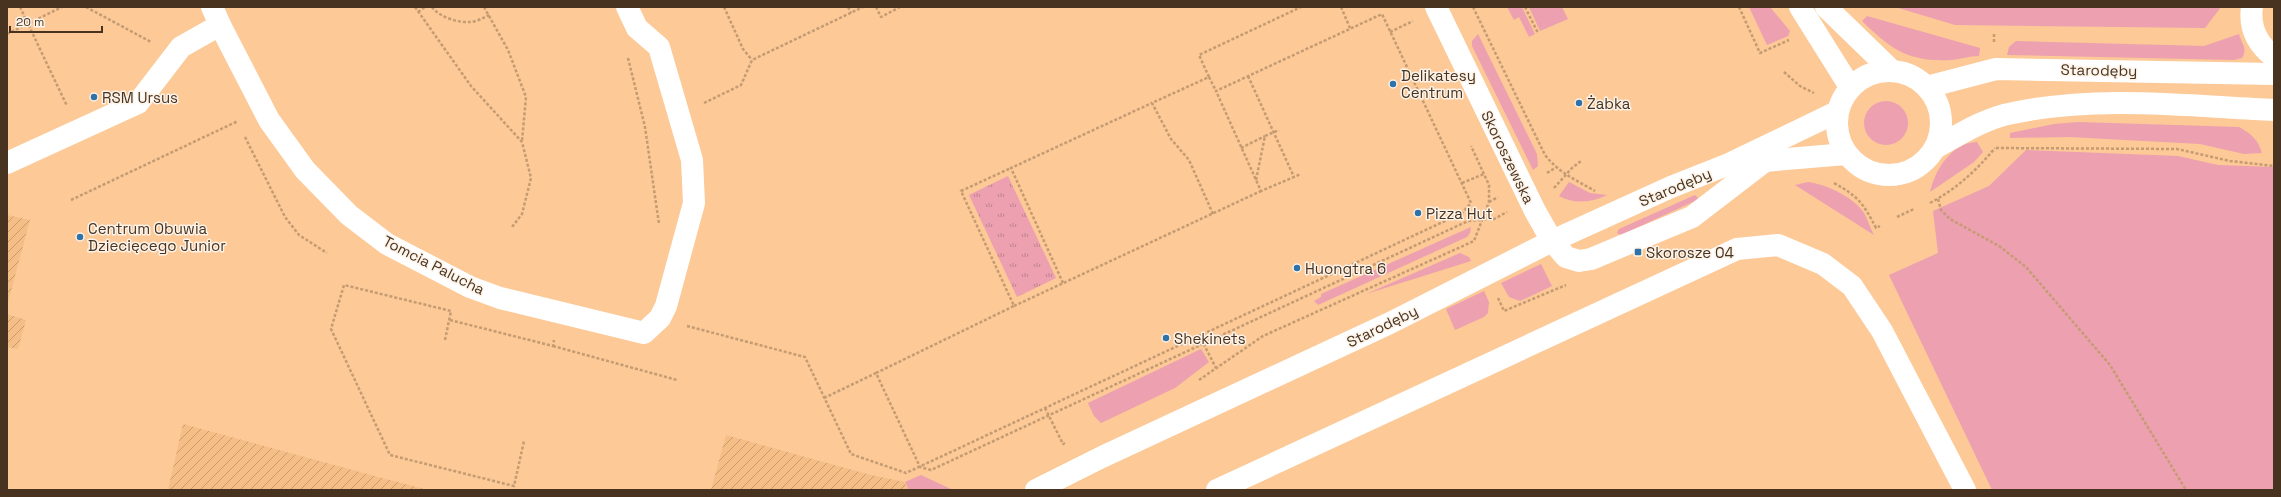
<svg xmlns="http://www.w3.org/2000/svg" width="2281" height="497" font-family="'Space Grotesk',sans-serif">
<defs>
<pattern id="industrial-furrows" width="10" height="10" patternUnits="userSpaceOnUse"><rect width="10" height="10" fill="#f5be87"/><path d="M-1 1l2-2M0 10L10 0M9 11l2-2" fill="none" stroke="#c89b6e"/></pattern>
<pattern id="park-tufts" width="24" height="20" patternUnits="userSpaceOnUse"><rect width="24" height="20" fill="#eca0b0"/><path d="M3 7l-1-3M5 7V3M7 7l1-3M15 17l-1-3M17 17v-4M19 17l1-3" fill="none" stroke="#c1838f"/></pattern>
</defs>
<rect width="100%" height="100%" fill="#fcc997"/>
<g fill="url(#industrial-furrows)">
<polygon points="7,215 30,220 7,306"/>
<polygon points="7,314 26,320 18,349 7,347"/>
<polygon points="183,424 382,478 428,490 168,490"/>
<polygon points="726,435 867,474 904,482 909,490 711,490"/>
</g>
<g fill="#eca0b0">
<polygon points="1507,7 1522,7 1535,34 1529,37 1519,17 1514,20"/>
<polygon points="1529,7 1562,7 1568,19 1540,31"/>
<polygon points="1749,7 1770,7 1790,31 1788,36 1767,45"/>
<polygon points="1895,7 2221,7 2205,28 1955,25"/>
<path d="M1867,16L1980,48L1979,56C1969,56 1961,59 1952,60C1908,62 1892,50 1862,21Z"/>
<polygon points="1478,34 1537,154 1538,166 1533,170 1472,46 1472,41"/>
<path d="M2239,34C2242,45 2248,48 2242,58L2234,60L2007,55L2009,47L2016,41L2204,46Z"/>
<circle cx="1886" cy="123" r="22"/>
<path d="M2078,122L2239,127C2251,134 2258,139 2262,153L2244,154L2200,144L2069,137L2010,138V133L2054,124Z"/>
<path d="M1977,142L1983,152L1974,162L1930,192C1935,170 1951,143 1977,142Z"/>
<polygon points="2026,150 2178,156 2218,165 2274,167 2274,490 1992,490 1889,275 1938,253 1933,211 1989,186"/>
<path d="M1569,182L1590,193L1607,195C1592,203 1574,204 1559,196Z"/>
<path d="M1808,182C1825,184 1854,197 1864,213C1868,220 1870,228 1874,235L1795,185Z"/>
<polygon points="1695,195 1698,198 1697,200 1621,235 1617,233 1619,229"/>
<polygon points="1471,227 1470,233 1467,237 1318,305 1314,301 1321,297 1321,294"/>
<polygon points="1460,253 1469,257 1471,261 1366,294"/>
<polygon points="1541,264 1552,286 1520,301 1509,297 1501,283"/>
<polygon points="1484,291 1489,302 1488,313 1484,317 1455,330 1446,309"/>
<polygon points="1201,349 1209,362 1175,388 1101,423 1094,416 1088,403"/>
<polygon points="921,475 953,490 909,490 905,482"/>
</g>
<polygon fill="url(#park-tufts)" points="1008,176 1056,278 1017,297 969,195"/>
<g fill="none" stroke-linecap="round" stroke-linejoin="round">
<g stroke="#c59b72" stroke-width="2.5" stroke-dasharray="3 2" stroke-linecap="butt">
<polyline points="20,7 67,106"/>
<polyline points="86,7 151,42"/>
<polyline points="415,7 471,86 522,142 531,178 522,214 512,227"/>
<path d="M432,7C439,17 458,23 470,22C476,22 483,18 489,15"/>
<polyline points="484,7 508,50 526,97 522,141"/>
<polyline points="724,7 743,49 752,60"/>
<polyline points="848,7 851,13"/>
<polyline points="876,7 881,17 900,7"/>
<polyline points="1341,7 1350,28"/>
<path d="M1473,7L1545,155C1559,173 1576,180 1595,191"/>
<polyline points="1525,7 1538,33"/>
<polyline points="1739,7 1760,53 1789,40"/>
<polyline points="418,12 425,7"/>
<polyline points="1390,32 1413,21"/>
<polyline points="7,34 62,7"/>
<polyline points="1994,34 1994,43"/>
<polyline points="628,58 645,127 659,224"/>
<polyline points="1784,72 1800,86 1814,93"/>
<polyline points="1248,76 1294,177"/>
<polyline points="1209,77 1199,55 1301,7"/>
<polyline points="704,103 741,85 752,60 863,7"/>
<polyline points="245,137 285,217 299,235 327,253"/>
<polyline points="1241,148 1265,136"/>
<polyline points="1996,148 2177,149 2230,161 2274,166"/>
<polyline points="1547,173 1555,168"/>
<polyline points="1256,180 1265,136 1279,130"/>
<polyline points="1462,183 1484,174"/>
<path d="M1834,183C1859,197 1863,203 1876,228L1880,226"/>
<polyline points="1554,188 1572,168 1581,161"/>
<polyline points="1938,199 1941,210 1950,219 1999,246 2026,267 2110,365 2186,490"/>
<polyline points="71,200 238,121"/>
<polyline points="1489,202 1498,197"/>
<path d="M1930,203C1956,189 1976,171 1995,148"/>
<polyline points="1213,214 1189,160 1171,139 1152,103 1209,77 1216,91"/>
<polyline points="1897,217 1914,209"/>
<polyline points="1063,283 1011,168 1152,103"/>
<polyline points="1498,298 1504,311 1566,285"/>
<polyline points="1014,306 1261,191"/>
<polyline points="450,320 553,346 554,340"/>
<polyline points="687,326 805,357 851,454 906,473 1462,213 1471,203 1382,14 1216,91 1261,191 1301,174"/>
<polyline points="1199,335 1216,368"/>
<polyline points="445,340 451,311 344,285 331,329 390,455 514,486 524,441"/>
<polyline points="553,346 677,380"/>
<polyline points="876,373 1014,306 961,191 1011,168"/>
<polyline points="1199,380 1263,336 1474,241 1489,202 1489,185 1471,146"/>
<polyline points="824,398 876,373 920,467 931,470 1468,221 1494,219 1507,212"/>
<polyline points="1045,408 1063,444 1065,443"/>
</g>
<g stroke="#fff" stroke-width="22">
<polyline points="1436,7 1535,211 1552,241 1566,257 1579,261 1591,259 1692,217 1765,161"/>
<polyline points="1800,7 1850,87"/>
<polyline points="1826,7 1891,70"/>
<path d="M2252,7C2249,28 2257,44 2274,57"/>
<polyline points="220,25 269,120 305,170 349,215 387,244 470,287 500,298 644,333 660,318 666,306 694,203 692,160 659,47 637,28 627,7"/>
<circle cx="1889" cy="123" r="52"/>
<polyline points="1927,87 1996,69 2274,74"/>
<path d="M1935,148C1959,135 1985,118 2013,113C2098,95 2188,106 2274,110"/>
<polyline points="1752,162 1846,154"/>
<polyline points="7,163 138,103 181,47 220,25 212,7"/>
<polyline points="1036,490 1102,457 1390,323 1552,241 1671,187 1729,164 1837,112"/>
<polyline points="1217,490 1737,249 1778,245 1823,264 1852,286 1882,331 1965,490"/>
</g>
</g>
<g fill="#2e72a7" stroke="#fdf3e9" stroke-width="1.5">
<circle cx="1393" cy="84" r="4"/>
<circle cx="94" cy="97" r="4"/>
<circle cx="1579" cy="103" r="4"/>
<circle cx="1418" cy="213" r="4"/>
<circle cx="80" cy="237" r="4"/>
<rect x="1634" y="248" width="8" height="8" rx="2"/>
<circle cx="1297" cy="268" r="4"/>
<circle cx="1166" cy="338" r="4"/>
</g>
<g text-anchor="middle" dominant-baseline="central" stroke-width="3" stroke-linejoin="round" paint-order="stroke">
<g font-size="15" fill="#47331f" stroke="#fdf3e9">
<text transform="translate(2099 70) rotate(1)">Starodęby</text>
<text transform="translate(1508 157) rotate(64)">Skoroszewska</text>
<text transform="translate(1675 187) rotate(-23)">Starodęby</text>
<text transform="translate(434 265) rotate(27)">Tomcia Palucha</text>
<text transform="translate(1382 326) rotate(-26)">Starodęby</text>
</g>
<g font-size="15" fill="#47331f" stroke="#fdf3e9" text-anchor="start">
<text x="1401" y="75">Delikatesy<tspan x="1401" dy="17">Centrum</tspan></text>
<text x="102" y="97">RSM Ursus</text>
<text x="1587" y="103">Żabka</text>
<text x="1426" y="213">Pizza Hut</text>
<text x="88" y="228">Centrum Obuwia<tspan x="88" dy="17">Dziecięcego Junior</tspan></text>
<text x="1646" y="252">Skorosze 04</text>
<text x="1305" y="268">Huongtra 6</text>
<text x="1174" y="338">Shekinets</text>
</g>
</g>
<rect width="2281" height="497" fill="none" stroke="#47331f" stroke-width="16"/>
<path d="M10 26v6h92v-6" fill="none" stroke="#47331f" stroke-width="2"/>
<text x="16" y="26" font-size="12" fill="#47331f" stroke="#fdf3e9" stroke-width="3" paint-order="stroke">20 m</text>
</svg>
